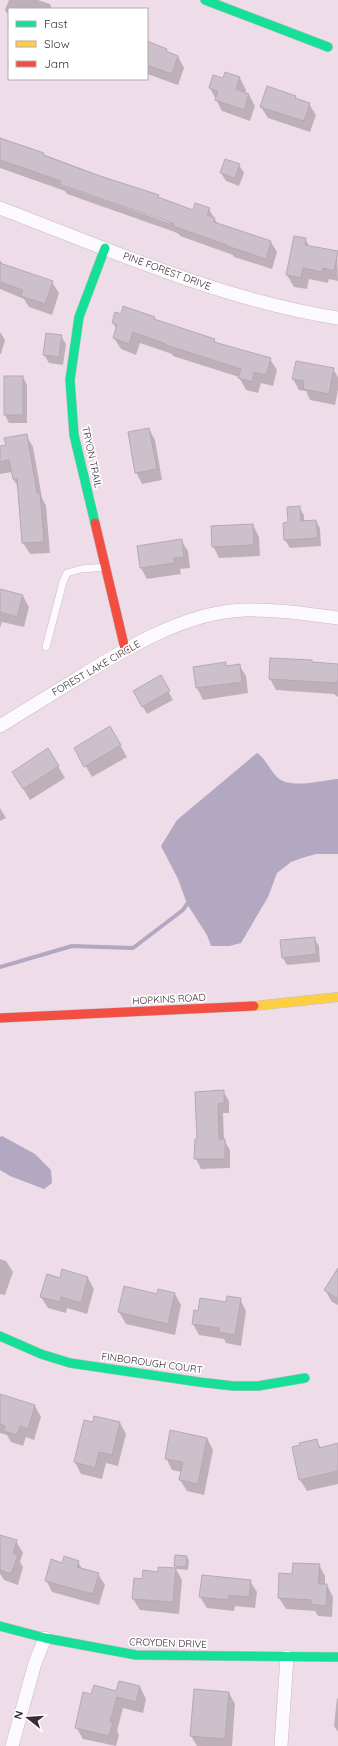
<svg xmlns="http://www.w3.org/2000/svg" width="338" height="1746" font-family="Quicksand,sans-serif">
<rect width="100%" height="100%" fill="#eedde8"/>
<g fill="#b2a8c2">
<path d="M257,753C266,759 269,769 277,777C290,790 322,780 338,779V854H316L302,858L291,862L277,873L268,897L241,943L229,946H211L207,935L187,904L178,879L161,846L177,820Z"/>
<polygon points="2,1136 35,1154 51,1170 52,1183 44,1189 10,1176 0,1170 0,1137"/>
</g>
<g fill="#0003" fill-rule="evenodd">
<polygon points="9,0 38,0 50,4 52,9 9,9 9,16 5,10"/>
<polygon points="147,43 166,49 168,53 178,56 184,68 178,85 147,74"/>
<polygon points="240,78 246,90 245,93 249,95 255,106 250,121 222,111 210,88 223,80"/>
<polygon points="295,96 297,100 309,104 316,115 310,132 268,118 261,107"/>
<path d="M0,138L194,211L209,209L218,225L271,242L277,252L272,269L234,257L233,255L180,236L179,234L172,231L67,194L65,191L0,168ZM61,183L171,221L170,223L61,185Z"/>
<polygon points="239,165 244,173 239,186 226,181 221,173"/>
<polygon points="305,239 310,247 337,252 338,281 329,279 328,283 309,279 307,289 294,287 287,275"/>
<polygon points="0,260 3,265 52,282 59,293 52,315 29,307 24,299 0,289"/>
<polygon points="154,318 156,321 214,340 216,344 270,359 277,370 273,386 261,383 258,393 246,390 239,377 173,356 172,354 140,343 136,355 121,349 114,338 117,330 113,323"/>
<polygon points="0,332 5,340 1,354 0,354"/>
<polygon points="47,334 61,336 66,344 63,365 49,363 44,355"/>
<polygon points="333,369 338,377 338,390 335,405 310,400 306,391 299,390 293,379"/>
<polygon points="23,377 27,385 27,423 9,423 5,415"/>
<polygon points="149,429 155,440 162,480 142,484 136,472"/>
<polygon points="26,435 33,447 42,498 46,506 50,553 30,554 23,543 19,488 13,479 12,472 0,474 0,447 7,446"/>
<polygon points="299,507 304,515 304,521 316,521 320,528 321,546 290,548 285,540 284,523 289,523"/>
<polygon points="253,525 259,537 260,556 219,558 213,546"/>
<polygon points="181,540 188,551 190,568 180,569 181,574 147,579 141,568"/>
<polygon points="0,590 23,596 29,607 24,627 2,622 0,628"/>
<polygon points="271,659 312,661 313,663 338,665 338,697 334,694 276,690 270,679"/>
<polygon points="225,663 227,667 239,665 246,676 248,693 203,700 197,688 194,668"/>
<polygon points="160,677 173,700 147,714 134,692"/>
<polygon points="110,728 127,757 92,777 75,748"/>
<polygon points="48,749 65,778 30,800 20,784"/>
<polygon points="0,808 6,818 0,821"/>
<polygon points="314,938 319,946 320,962 287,965 283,958"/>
<polygon points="223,1091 229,1101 229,1113 223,1113 224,1140 230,1150 230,1168 201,1169 196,1159 198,1140"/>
<polygon points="0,1259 6,1261 13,1272 5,1295 0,1294"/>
<polygon points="338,1270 338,1305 332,1302 325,1290"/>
<polygon points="88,1278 94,1289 87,1314 67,1308 66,1313 48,1308 41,1297 60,1279"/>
<polygon points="125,1287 158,1295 175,1294 181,1305 175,1335 126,1324 119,1312"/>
<polygon points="240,1299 246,1311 241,1346 226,1343 224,1339 199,1335 193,1324 199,1312"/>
<polygon points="0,1395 35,1406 41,1417 34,1440 26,1437 23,1446 11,1442 7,1435 0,1433"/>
<polygon points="85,1421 93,1424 120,1423 126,1434 118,1466 106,1463 102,1479 81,1474 75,1462"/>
<polygon points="207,1438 213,1450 204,1495 187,1491 180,1480 182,1472 172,1470 166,1458"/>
<polygon points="316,1440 321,1448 338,1444 338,1484 307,1491 300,1480 293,1448"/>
<polygon points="0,1536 16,1541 23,1553 20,1562 23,1567 18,1585 4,1580 0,1574"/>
<polygon points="186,1557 189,1560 188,1570 177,1569 175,1565"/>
<polygon points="78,1562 83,1570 98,1574 105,1585 99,1605 52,1592 46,1580 63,1564"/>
<polygon points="319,1565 325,1576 325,1585 327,1585 333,1597 332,1617 318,1616 315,1611 286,1609 279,1598 293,1575"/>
<polygon points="176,1569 182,1580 179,1614 140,1610 133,1599 143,1580 159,1573"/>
<polygon points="250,1581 257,1592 255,1608 235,1606 234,1611 207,1608 200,1597"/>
<polygon points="119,1682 140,1687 146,1699 143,1713 123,1708 117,1731 119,1735 116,1746 83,1739 76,1727 117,1692"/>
<polygon points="229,1693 235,1704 232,1746 197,1746 191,1736"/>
<polygon points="337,1698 338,1699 338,1732 334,1726"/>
</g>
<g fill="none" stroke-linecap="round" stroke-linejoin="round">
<polyline stroke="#b2a8c2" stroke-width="4" points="0,967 72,946 133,948 183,910 187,904"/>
</g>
<g fill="#ccc1cb" stroke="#b5a9b4">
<polygon points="147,41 167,49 166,51 178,56 172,74 147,65"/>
<polygon points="225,72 240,77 236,89 249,94 244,110 215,100 218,91 209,88 213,75 223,78"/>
<polygon points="267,86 296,96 295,98 310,103 304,121 260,107"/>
<polygon points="0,138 44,153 43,155 97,175 159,195 158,197 193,210 195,203 210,208 207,215 215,218 214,222 271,241 266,259 227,246 227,245 173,226 174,224 165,220 105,200 60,184 61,181 0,160"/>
<polygon points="225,159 240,164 235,178 220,173"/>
<polygon points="294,236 306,238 305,245 338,251 334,271 323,268 322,272 303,268 301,278 286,275"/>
<polygon points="0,263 53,281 45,304 21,296 23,290 0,282"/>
<polygon points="123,306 155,317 154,319 215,339 214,342 271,358 266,375 254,372 252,382 238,378 241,369 166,345 166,344 133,332 129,344 113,338 117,325 112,323 115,312 121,314"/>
<polygon points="46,333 62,335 59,357 43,355"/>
<polygon points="296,361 334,368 329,394 303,389 304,381 292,379"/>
<rect x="4" y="376" width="19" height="39"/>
<polygon points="149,428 157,469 135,473 128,432"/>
<polygon points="27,434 37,493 40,493 44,542 22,543 17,479 13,479 9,460 0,462 0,446 6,445 4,438"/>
<polygon points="300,506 301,521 316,520 318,538 284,540 283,523 288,522 287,507"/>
<polygon points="253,524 254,545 212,547 211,526"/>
<polygon points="182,539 184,557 174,558 175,563 140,568 137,546"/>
<polygon points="0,589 23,595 17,617 0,612"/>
<polygon points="270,658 312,660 312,662 338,664 338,683 269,679"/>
<polygon points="226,662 226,666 240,664 242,682 196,688 193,667"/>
<polygon points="161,675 170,691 142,707 133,691"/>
<polygon points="110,726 121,745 84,767 74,748"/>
<polygon points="48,748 59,766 23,789 12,772"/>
<polygon points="315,937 316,954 282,958 280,940"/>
<polygon points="224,1090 224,1103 218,1104 219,1139 225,1139 225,1159 194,1159 195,1139 197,1139 195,1092"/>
<polygon points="338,1268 338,1299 324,1290"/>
<polygon points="62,1269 88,1277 81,1303 61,1297 60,1302 40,1297 47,1274 60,1278"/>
<polygon points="124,1286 157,1294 158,1289 175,1293 168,1324 118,1312"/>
<polygon points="227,1296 241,1298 235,1335 219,1332 219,1328 192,1324 194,1310 198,1311 200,1298 226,1302"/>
<polygon points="0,1394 35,1405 28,1429 20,1426 17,1435 3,1431 5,1426 0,1424"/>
<polygon points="94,1416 120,1422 112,1455 99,1452 95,1468 74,1462 84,1420 93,1422"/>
<polygon points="170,1430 207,1438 198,1484 179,1480 183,1462 165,1459"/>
<polygon points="317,1439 319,1448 338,1443 338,1471 299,1480 292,1447 300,1445 299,1443"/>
<polygon points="0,1535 17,1540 13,1553 18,1555 11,1574 0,1570"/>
<polygon points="175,1555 187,1556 186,1567 174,1566"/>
<polygon points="64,1556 79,1561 77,1567 99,1573 93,1594 45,1581 51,1559 62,1563"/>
<polygon points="293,1563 320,1564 318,1584 327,1584 326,1606 311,1604 311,1600 278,1598 279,1573 292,1574"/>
<polygon points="158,1567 176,1568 173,1602 132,1599 134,1578 142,1579 143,1570 158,1572"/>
<polygon points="202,1575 251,1580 249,1597 229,1595 228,1600 199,1597"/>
<polygon points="119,1681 140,1686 136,1702 117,1697 110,1722 113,1722 109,1736 75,1728 83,1692 91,1694 94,1685 116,1691"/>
<polygon points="194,1689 229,1692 225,1739 190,1736"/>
</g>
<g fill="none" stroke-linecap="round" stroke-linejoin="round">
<defs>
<polyline id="lane" points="46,647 63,582 67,573 81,569 106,567"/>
<g id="street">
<path d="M0,208C110,250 222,300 338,318"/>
<path d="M0,726C26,710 52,694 78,678C126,648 186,612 244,610C276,609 307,614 338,618"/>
<polyline points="12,1746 35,1663 45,1638"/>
<polyline points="281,1746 287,1657"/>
</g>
<g id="fast">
<polyline points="205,0 328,47"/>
<polyline points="95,523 74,435 70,380 79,317 105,248"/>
<polyline points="0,1336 41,1354 70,1363 199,1382 233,1386 258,1386 305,1378"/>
<polyline points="0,1626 45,1638 136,1655 338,1657"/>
</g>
<polyline id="slow" points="254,1006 338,997"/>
<g id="jam">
<polyline points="95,523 125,649"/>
<polyline points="0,1018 254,1006"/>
</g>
</defs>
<use href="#lane" stroke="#c6b9c2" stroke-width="8"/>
<use href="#street" stroke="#c6b9c2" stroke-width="14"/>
<use href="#fast" stroke="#c6b9c2" stroke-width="10"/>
<use href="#slow" stroke="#c6b9c2" stroke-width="10"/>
<use href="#jam" stroke="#c6b9c2" stroke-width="10"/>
<use href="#lane" stroke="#fcfafc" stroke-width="7"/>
<use href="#street" stroke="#fcfafc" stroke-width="13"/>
<use href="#fast" stroke="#16e098" stroke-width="9"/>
<use href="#slow" stroke="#ffcf43" stroke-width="9"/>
<use href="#jam" stroke="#f24e42" stroke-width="9"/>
</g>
<g text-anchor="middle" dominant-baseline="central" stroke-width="3.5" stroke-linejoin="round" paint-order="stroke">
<g font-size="10" fill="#392c34" stroke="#fff">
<text transform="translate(167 271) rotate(20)">PINE FOREST DRIVE</text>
<text transform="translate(92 457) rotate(78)">TRYON TRAIL</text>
<text transform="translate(96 668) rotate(-30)">FOREST LAKE CIRCLE</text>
<text transform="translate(169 999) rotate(-3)">HOPKINS ROAD</text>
<text transform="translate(152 1363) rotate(8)">FINBOROUGH COURT</text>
<text transform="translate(168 1643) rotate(2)">CROYDEN DRIVE</text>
</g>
</g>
<rect x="8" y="8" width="140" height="72" fill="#ffffff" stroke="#b0abae"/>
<rect x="16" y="21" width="20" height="6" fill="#16e098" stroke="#b0abae"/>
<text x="44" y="28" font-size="12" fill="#392c34">Fast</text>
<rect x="16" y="41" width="20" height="6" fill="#ffcf43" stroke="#b0abae"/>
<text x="44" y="48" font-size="12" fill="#392c34">Slow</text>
<rect x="16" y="61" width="20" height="6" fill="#f24e42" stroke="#b0abae"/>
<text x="44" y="68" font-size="12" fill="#392c34">Jam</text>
<g transform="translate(28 1718) rotate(287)" stroke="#ffffff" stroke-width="3" paint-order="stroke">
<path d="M0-3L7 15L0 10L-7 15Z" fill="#392c34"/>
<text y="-6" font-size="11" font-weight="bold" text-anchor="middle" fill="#392c34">N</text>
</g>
</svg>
